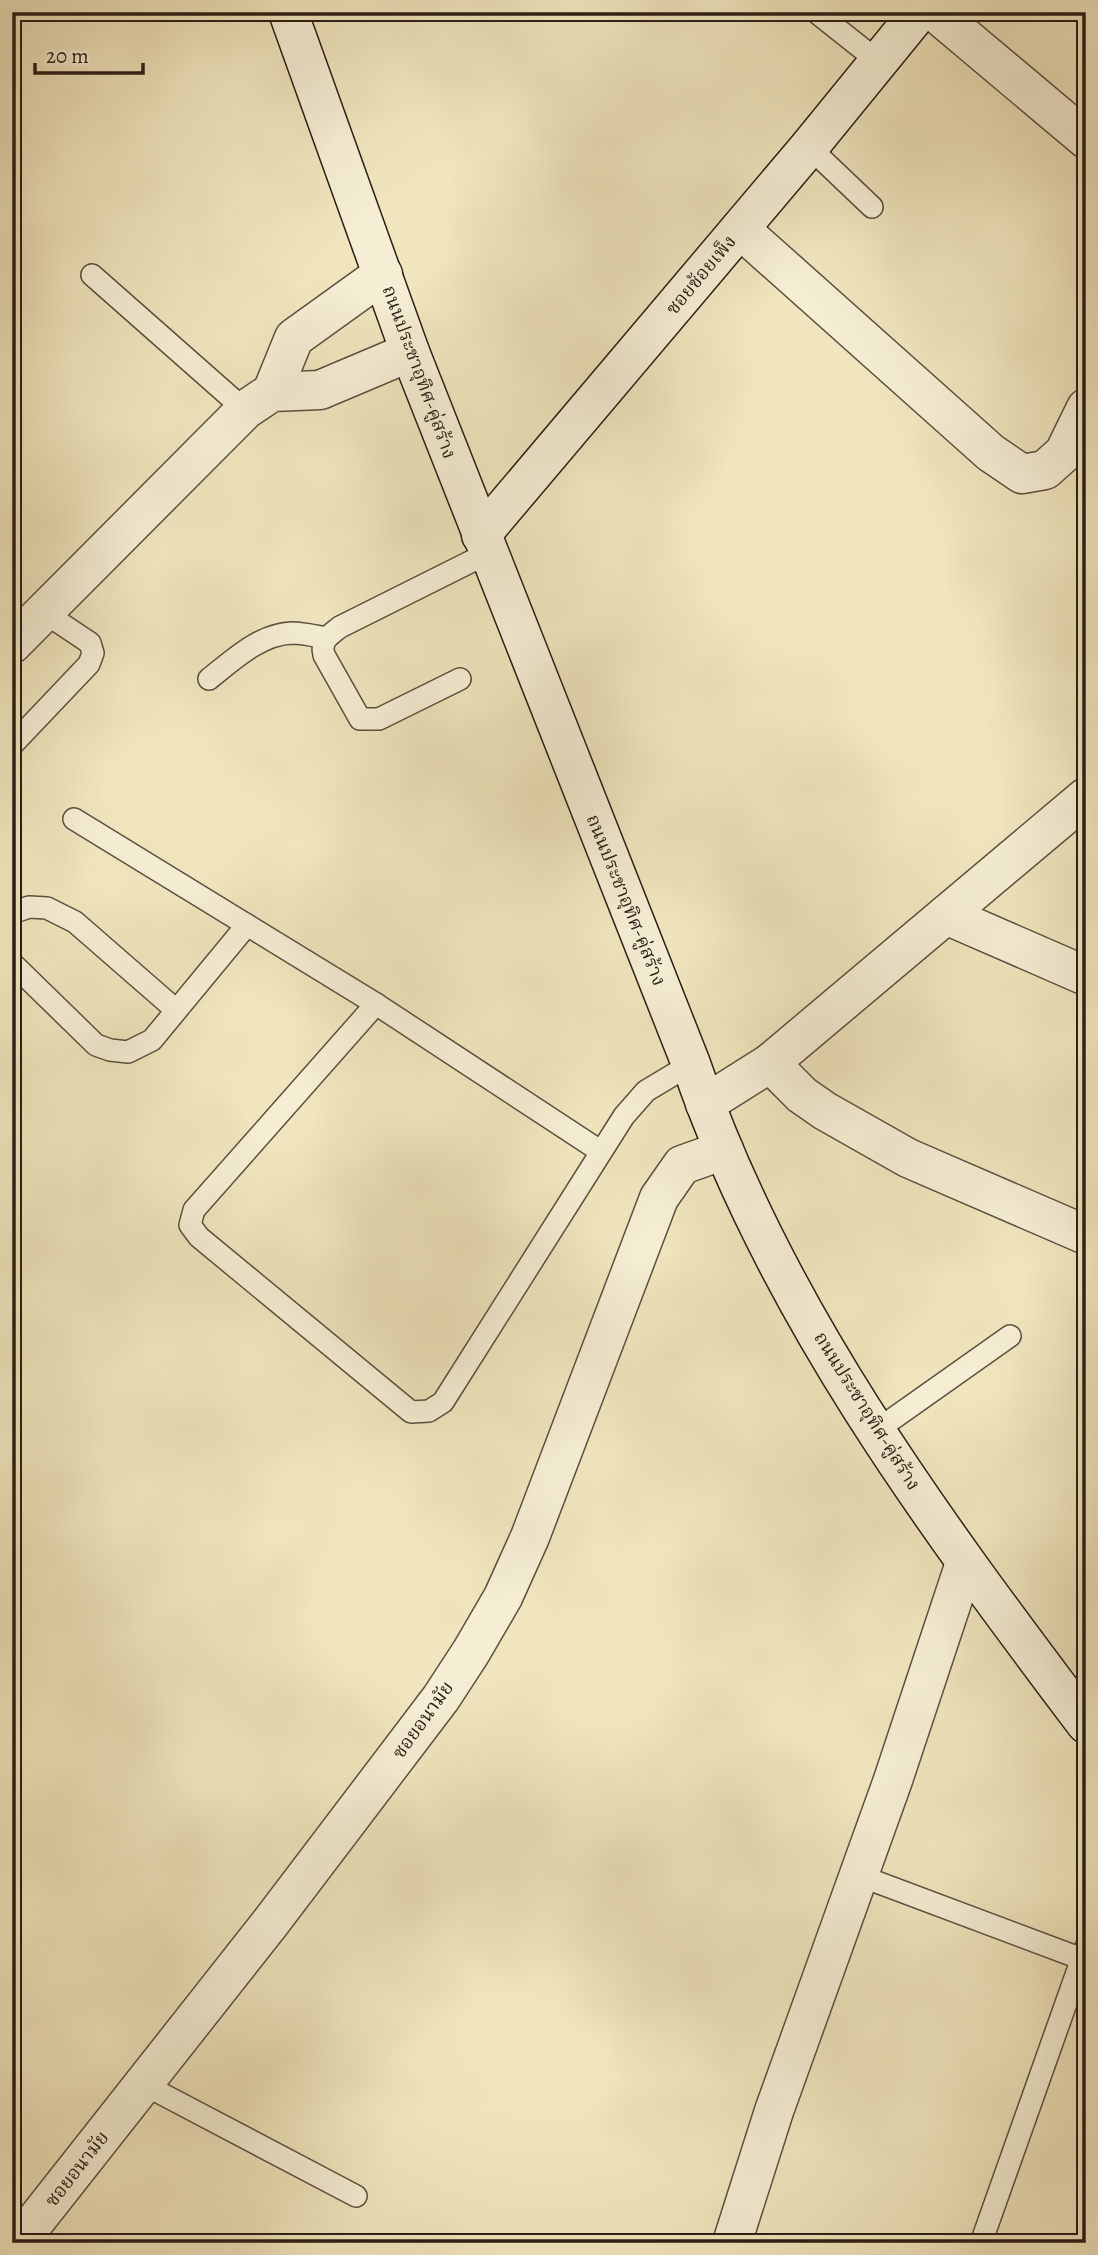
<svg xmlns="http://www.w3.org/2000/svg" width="1098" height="2255" font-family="Alegreya,'Noto Serif Thai',serif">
<rect width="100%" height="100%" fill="#f0e5bd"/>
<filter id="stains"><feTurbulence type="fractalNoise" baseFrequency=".00286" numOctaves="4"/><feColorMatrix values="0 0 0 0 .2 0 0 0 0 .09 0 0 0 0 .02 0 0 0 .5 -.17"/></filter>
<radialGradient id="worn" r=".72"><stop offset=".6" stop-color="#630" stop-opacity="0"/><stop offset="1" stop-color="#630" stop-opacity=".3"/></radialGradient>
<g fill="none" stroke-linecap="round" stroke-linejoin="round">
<defs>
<g id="lane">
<polyline points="816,12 879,62"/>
<polyline points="809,147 872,207"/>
<polyline points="92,275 245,410"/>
<path d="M209,679C233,660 260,634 292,633C303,633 315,636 326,638"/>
<path d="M460,679L379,719H360L324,655C320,640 329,636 340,627L488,553"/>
<polyline points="12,745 89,664 93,653 90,643 45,613"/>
<polyline points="74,819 376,1004 600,1151"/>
<polyline points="12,913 29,907 47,908 75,922 176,1010"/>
<polyline points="12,963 96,1045 110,1050 128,1052 152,1040 247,925"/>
<polyline points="376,1004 194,1210 190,1225 199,1237 411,1412 429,1411 443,1402 624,1116 646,1091 691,1064"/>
<polyline points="877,1430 1010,1336"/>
<polyline points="858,1875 1082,1959"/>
<polyline points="143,2084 356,2196"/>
<polyline points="981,2243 1086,1947"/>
</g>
<g id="street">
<polyline points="935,12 1086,139"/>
<polyline points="740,229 991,453 1022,474 1045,470 1064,453 1086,408"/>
<polyline points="272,392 294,338 383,274"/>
<polyline points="12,644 245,410 272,392 320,390 410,352"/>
<polyline points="946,915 1086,976"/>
<polyline points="770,1063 802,1095 825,1111 908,1158 1086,1235"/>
<polyline points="705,1104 770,1063 1086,797"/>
<polyline points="18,2243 271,1922 441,1698 471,1652 503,1597 530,1537 659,1198 682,1165 724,1150"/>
<polyline points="732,2243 774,2111 893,1780 965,1563"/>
</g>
<g id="secondary">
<path d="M288,12L410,352L691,1064C774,1308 932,1520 1086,1724"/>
<polyline points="481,535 809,147 919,12"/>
</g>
</defs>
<use href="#lane" stroke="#5c5040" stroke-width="24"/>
<use href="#street" stroke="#5c5040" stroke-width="41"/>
<use href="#secondary" stroke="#2a1e16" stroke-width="41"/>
<use href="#lane" stroke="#f5eed4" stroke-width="21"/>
<use href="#street" stroke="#f5eed4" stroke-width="38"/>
<use href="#secondary" stroke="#f5eed4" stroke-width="38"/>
</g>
<g text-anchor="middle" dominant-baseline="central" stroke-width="7" stroke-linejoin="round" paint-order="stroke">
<g font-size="19" fill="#2a1e16" stroke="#f5eed4">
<text transform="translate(701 275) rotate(-50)">ซอยช้อยเพ็ง</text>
<text transform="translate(419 372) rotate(70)">ถนนประชาอุทิศ-คู่สร้าง</text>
<text transform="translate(626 900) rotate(68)">ถนนประชาอุทิศ-คู่สร้าง</text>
<text transform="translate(867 1411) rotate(58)">ถนนประชาอุทิศ-คู่สร้าง</text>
<text transform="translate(423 1720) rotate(-54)">ซอยอนามัย</text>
<text transform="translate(77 2169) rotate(-52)">ซอยอนามัย</text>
</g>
</g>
<rect width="1098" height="2255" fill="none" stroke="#f0e5bd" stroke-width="42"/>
<rect x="14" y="14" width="1070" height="2227" fill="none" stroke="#2a1e16" stroke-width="3.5"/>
<rect x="21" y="21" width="1056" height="2213" fill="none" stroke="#2a1e16" stroke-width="2"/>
<path d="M35 63v10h108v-10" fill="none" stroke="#2a1e16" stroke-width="3.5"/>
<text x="46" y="63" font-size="21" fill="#2a1e16" stroke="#f5eed4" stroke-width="5" paint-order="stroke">20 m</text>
<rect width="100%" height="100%" filter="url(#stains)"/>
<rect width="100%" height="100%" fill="url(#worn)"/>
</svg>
